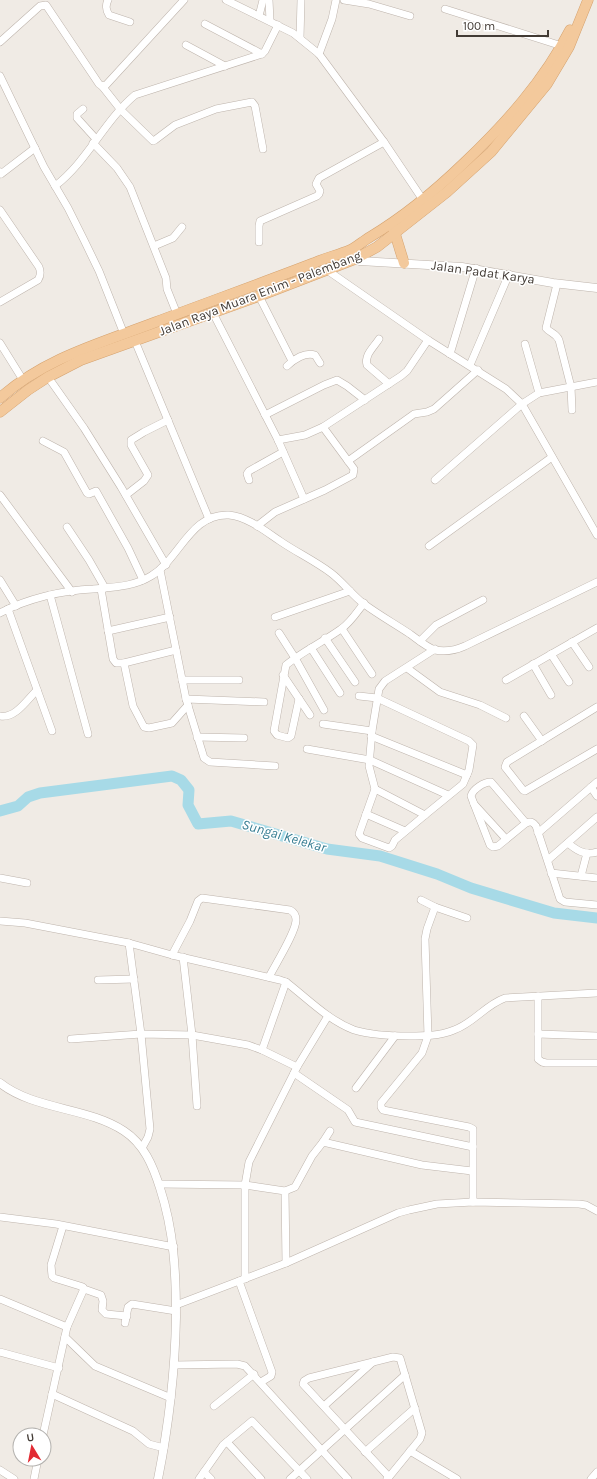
<svg xmlns="http://www.w3.org/2000/svg" width="597" height="1479" font-family="Karla,sans-serif">
<rect width="100%" height="100%" fill="#f0ebe5"/>
<g fill="none" stroke-linecap="round" stroke-linejoin="round">
<polyline stroke="#a7dae7" stroke-width="11" points="0,811 18,806 28,797 40,793 172,776 181,780 189,790 188,805 198,824 231,821 327,849 380,856 437,874 471,888 554,913 597,918"/>
<defs>
<g id="minor">
<path d="M108,0C105,6 106,10 109,15L130,22"/>
<polyline points="226,0 293,33 319,54 384,142 423,200"/>
<polyline points="269,0 270,21"/>
<polyline points="344,0 369,4 410,16"/>
<polyline points="445,9 562,46"/>
<polyline points="259,16 263,0"/>
<polyline points="205,24 262,54"/>
<polyline points="300,38 301,0"/>
<polyline points="0,42 40,6 46,5 99,84 102,86 106,85 184,0"/>
<polyline points="186,45 225,66"/>
<polyline points="319,54 332,19 336,0"/>
<polyline points="0,76 44,167 68,208 84,240 99,271 124,334"/>
<polyline points="102,86 121,110 153,141 155,140 175,125 216,109 252,102 255,106 263,149"/>
<polyline points="83,109 77,114 77,118 96,139"/>
<polyline points="93,143 117,168 130,187 166,278 167,289 177,314"/>
<polyline points="0,172 1,174 35,148"/>
<path d="M55,186C87,162 104,121 135,95L262,54L265,51L278,25"/>
<path d="M0,210L39,267C41,272 41,275 38,280L0,302"/>
<polyline points="259,242 259,226 260,221 317,196 319,194 320,191 316,184 319,178 384,142"/>
<polyline points="154,246 173,238 182,227"/>
<polyline points="324,268 428,340 506,389 522,404 597,535"/>
<path d="M557,284L546,328C550,333 556,333 559,340L571,387L572,410"/>
<polyline points="259,296 292,361"/>
<polyline points="213,313 278,440 304,499"/>
<path d="M379,339C374,347 364,355 367,365L389,384"/>
<polyline points="135,341 209,519"/>
<polyline points="0,343 23,380"/>
<polyline points="525,344 539,393"/>
<polyline points="450,354 476,268"/>
<polyline points="470,365 509,274"/>
<path d="M287,366C294,359 305,352 315,355L320,363"/>
<polyline points="48,377 84,428 121,487 166,565"/>
<polyline points="265,415 324,385 337,380 347,386 365,400"/>
<polyline points="278,440 305,435 323,427 401,376 407,371 428,340"/>
<polyline points="43,441 64,452 87,493 89,494 96,491 128,548 143,580"/>
<polyline points="348,461 414,414 427,412 434,409 478,370"/>
<polyline points="249,480 247,474 249,471 283,452"/>
<polyline points="435,480 522,404 539,393 597,382"/>
<polyline points="0,495 72,592"/>
<polyline points="126,495 144,481 148,475 131,445 131,440 144,432 168,420"/>
<polyline points="257,526 275,512 325,490 353,475 354,469 323,427"/>
<polyline points="67,527 89,560 105,588"/>
<polyline points="429,546 552,457"/>
<polyline points="160,570 186,699 204,758 210,762 275,766"/>
<polyline points="0,580 16,606"/>
<polyline points="101,589 113,659 116,663 124,663 176,650"/>
<polyline points="50,595 88,734"/>
<polyline points="8,609 52,731"/>
<path d="M0,613C26,599 63,590 93,589C113,587 133,587 151,576C180,559 190,513 229,515C248,517 265,531 280,541C296,552 315,561 331,573C343,582 352,595 364,604C379,615 395,624 410,634C417,639 426,647 435,650C445,652 456,650 465,646L597,582"/>
<polyline points="275,617 350,591"/>
<polyline points="342,629 372,674"/>
<polyline points="108,631 170,617"/>
<polyline points="279,633 295,658 324,710"/>
<polyline points="325,638 355,682"/>
<polyline points="420,641 436,625 483,600"/>
<polyline points="572,642 589,667"/>
<polyline points="311,648 340,693"/>
<polyline points="551,654 569,682"/>
<polyline points="124,663 133,706 144,727 149,728 172,723 188,705"/>
<polyline points="533,664 551,695"/>
<polyline points="407,668 440,692 480,705 506,718"/>
<polyline points="283,675 310,715"/>
<polyline points="182,680 239,680"/>
<polyline points="506,680 597,628"/>
<polyline points="359,696 377,698 469,741 473,745 469,770 463,784 425,815 375,789"/>
<polyline points="186,699 264,702"/>
<path d="M299,699L291,736L288,738L277,735L274,731L286,665C303,651 323,642 341,629C350,623 357,612 364,603"/>
<polyline points="597,707 507,762 505,767 523,790 525,791 597,749"/>
<path d="M0,716C15,719 27,700 37,690"/>
<polyline points="524,716 542,741"/>
<polyline points="323,724 372,731"/>
<polyline points="371,736 467,775"/>
<polyline points="197,737 244,738"/>
<polyline points="307,749 370,760 448,795"/>
<polyline points="591,787 597,796"/>
<path d="M474,804L490,845L493,847L498,846L526,823C531,821 533,822 536,826L560,899L565,902L597,905"/>
<polyline points="366,814 405,831"/>
<polyline points="425,815 395,840 392,846 389,848 362,838 359,834 375,789 369,766 372,731 379,689 385,681 435,649"/>
<polyline points="538,833 597,782"/>
<path d="M506,839L474,804L471,796C473,789 484,782 491,782L526,823"/>
<path d="M568,843C576,850 585,856 597,852"/>
<polyline points="548,860 597,817"/>
<polyline points="551,873 597,878"/>
<polyline points="581,876 587,853"/>
<polyline points="0,878 27,883"/>
<polyline points="421,900 435,907 427,929 425,939 428,1036 422,1053 381,1103 381,1107 383,1110 469,1127 473,1129 473,1202"/>
<polyline points="435,907 467,918"/>
<path d="M0,921L25,923L129,943L172,955L280,980L286,982C308,999 328,1020 354,1030C371,1035 391,1036 409,1036C424,1036 439,1036 454,1030C474,1023 485,1005 505,998L597,993"/>
<polyline points="129,943 141,1034 150,1129 148,1137 142,1148"/>
<path d="M172,955L190,921L198,901L202,898L290,910C294,912 296,916 296,920C296,932 275,965 269,977"/>
<polyline points="183,957 192,1035 197,1106"/>
<polyline points="98,980 134,979"/>
<polyline points="538,996 538,1059 542,1062 546,1063 597,1063"/>
<polyline points="538,1034 597,1036"/>
<polyline points="71,1039 141,1034 192,1035 248,1045 262,1050 297,1067"/>
<polyline points="262,1050 286,982"/>
<polyline points="294,1073 348,1110 355,1122 473,1147"/>
<polyline points="356,1088 395,1036"/>
<polyline points="323,1142 330,1131"/>
<polyline points="159,1184 245,1185 285,1191 286,1263"/>
<polyline points="285,1191 295,1187 312,1156 323,1142 422,1165 472,1171"/>
<polyline points="0,1217 56,1224 174,1247"/>
<polyline points="245,1279 245,1185 249,1162 297,1067 328,1016"/>
<polyline points="239,1281 272,1372 271,1376 261,1382"/>
<polyline points="84,1289 101,1295 103,1301 102,1310 106,1314 127,1316"/>
<polyline points="0,1299 67,1327"/>
<polyline points="176,1305 286,1263 398,1213 409,1210 437,1204 473,1202 579,1204 586,1205 597,1211"/>
<polyline points="125,1323 128,1307 132,1304 176,1311"/>
<polyline points="65,1337 95,1366 171,1398"/>
<polyline points="0,1352 59,1368"/>
<polyline points="174,1365 237,1364 245,1366 348,1479"/>
<polyline points="52,1394 133,1431 149,1444 164,1448"/>
<polyline points="214,1406 254,1374"/>
<polyline points="324,1406 373,1362"/>
<polyline points="43,1435 67,1327 83,1291 83,1287 80,1286 54,1278 52,1276 51,1265 63,1226"/>
<polyline points="227,1442 261,1479"/>
<polyline points="410,1451 457,1479"/>
<polyline points="365,1452 415,1408"/>
<polyline points="0,1470 14,1479"/>
<polyline points="204,1472 211,1479"/>
<polyline points="34,1479 38,1459"/>
<polyline points="199,1479 223,1445 252,1421 307,1479"/>
<polyline points="290,1479 405,1375"/>
<polyline points="387,1479 389,1477 420,1439 422,1433 400,1358 393,1357 309,1378 304,1381 303,1384 389,1477"/>
<polyline points="591,1479 597,1472"/>
</g>
<g id="tertiary">
<polyline points="354,256 355,259 360,261 462,267 553,283 597,288"/>
<path d="M0,1083C34,1110 88,1107 124,1131C144,1144 153,1166 160,1188C174,1231 176,1272 176,1317C175,1373 169,1424 158,1479"/>
</g>
<g id="primary">
<polyline points="393,227 404,263"/>
<path d="M0,398C45,358 101,343 156,322C209,302 262,283 314,263C325,258 338,255 350,250C357,247 363,241 370,237C405,216 435,191 464,163C505,124 544,81 570,30"/>
<polyline points="0,412 28,390 48,377 81,360 259,296 355,259 377,247 447,192 491,152 547,84 569,47 588,0"/>
</g>
</defs>
<use href="#minor" stroke="#beb4ac" stroke-width="8"/>
<use href="#tertiary" stroke="#beb4ac" stroke-width="9"/>
<use href="#primary" stroke="#d5a26e" stroke-width="11"/>
<use href="#minor" stroke="#fff" stroke-width="7"/>
<use href="#tertiary" stroke="#fff" stroke-width="8"/>
<use href="#primary" stroke="#f3c99c" stroke-width="10"/>
</g>
<g text-anchor="middle" dominant-baseline="central" stroke-width="3" stroke-linejoin="round" paint-order="stroke">
<g font-size="13" fill="#423b35" stroke="#fff">
<text transform="translate(483 272) rotate(8)">Jalan Padat Karya</text>
<text transform="translate(260 293) rotate(-21)">Jalan Raya Muara Enim - Palembang</text>
</g>
<g font-size="14" font-style="italic" fill="#377e93" stroke="#fff">
<text transform="translate(284 836) rotate(16)">Sungai Kelekar</text>
</g>
</g>
<g transform="translate(32 1447) rotate(350)"><circle r="19" fill="#ffffff" stroke="#b3b1ae"/>
<path d="M0-3L7 15L0 10L-7 15Z" fill="#e22b33"/>
<text y="-6" font-size="11" font-weight="bold" text-anchor="middle" fill="#423b35">U</text>
</g>
<path d="M457 30v6h91v-6" fill="none" stroke="#423b35" stroke-width="2"/>
<text x="463" y="30" font-size="12" fill="#423b35" stroke="#ffffff" stroke-width="3" paint-order="stroke">100 m</text>
</svg>
